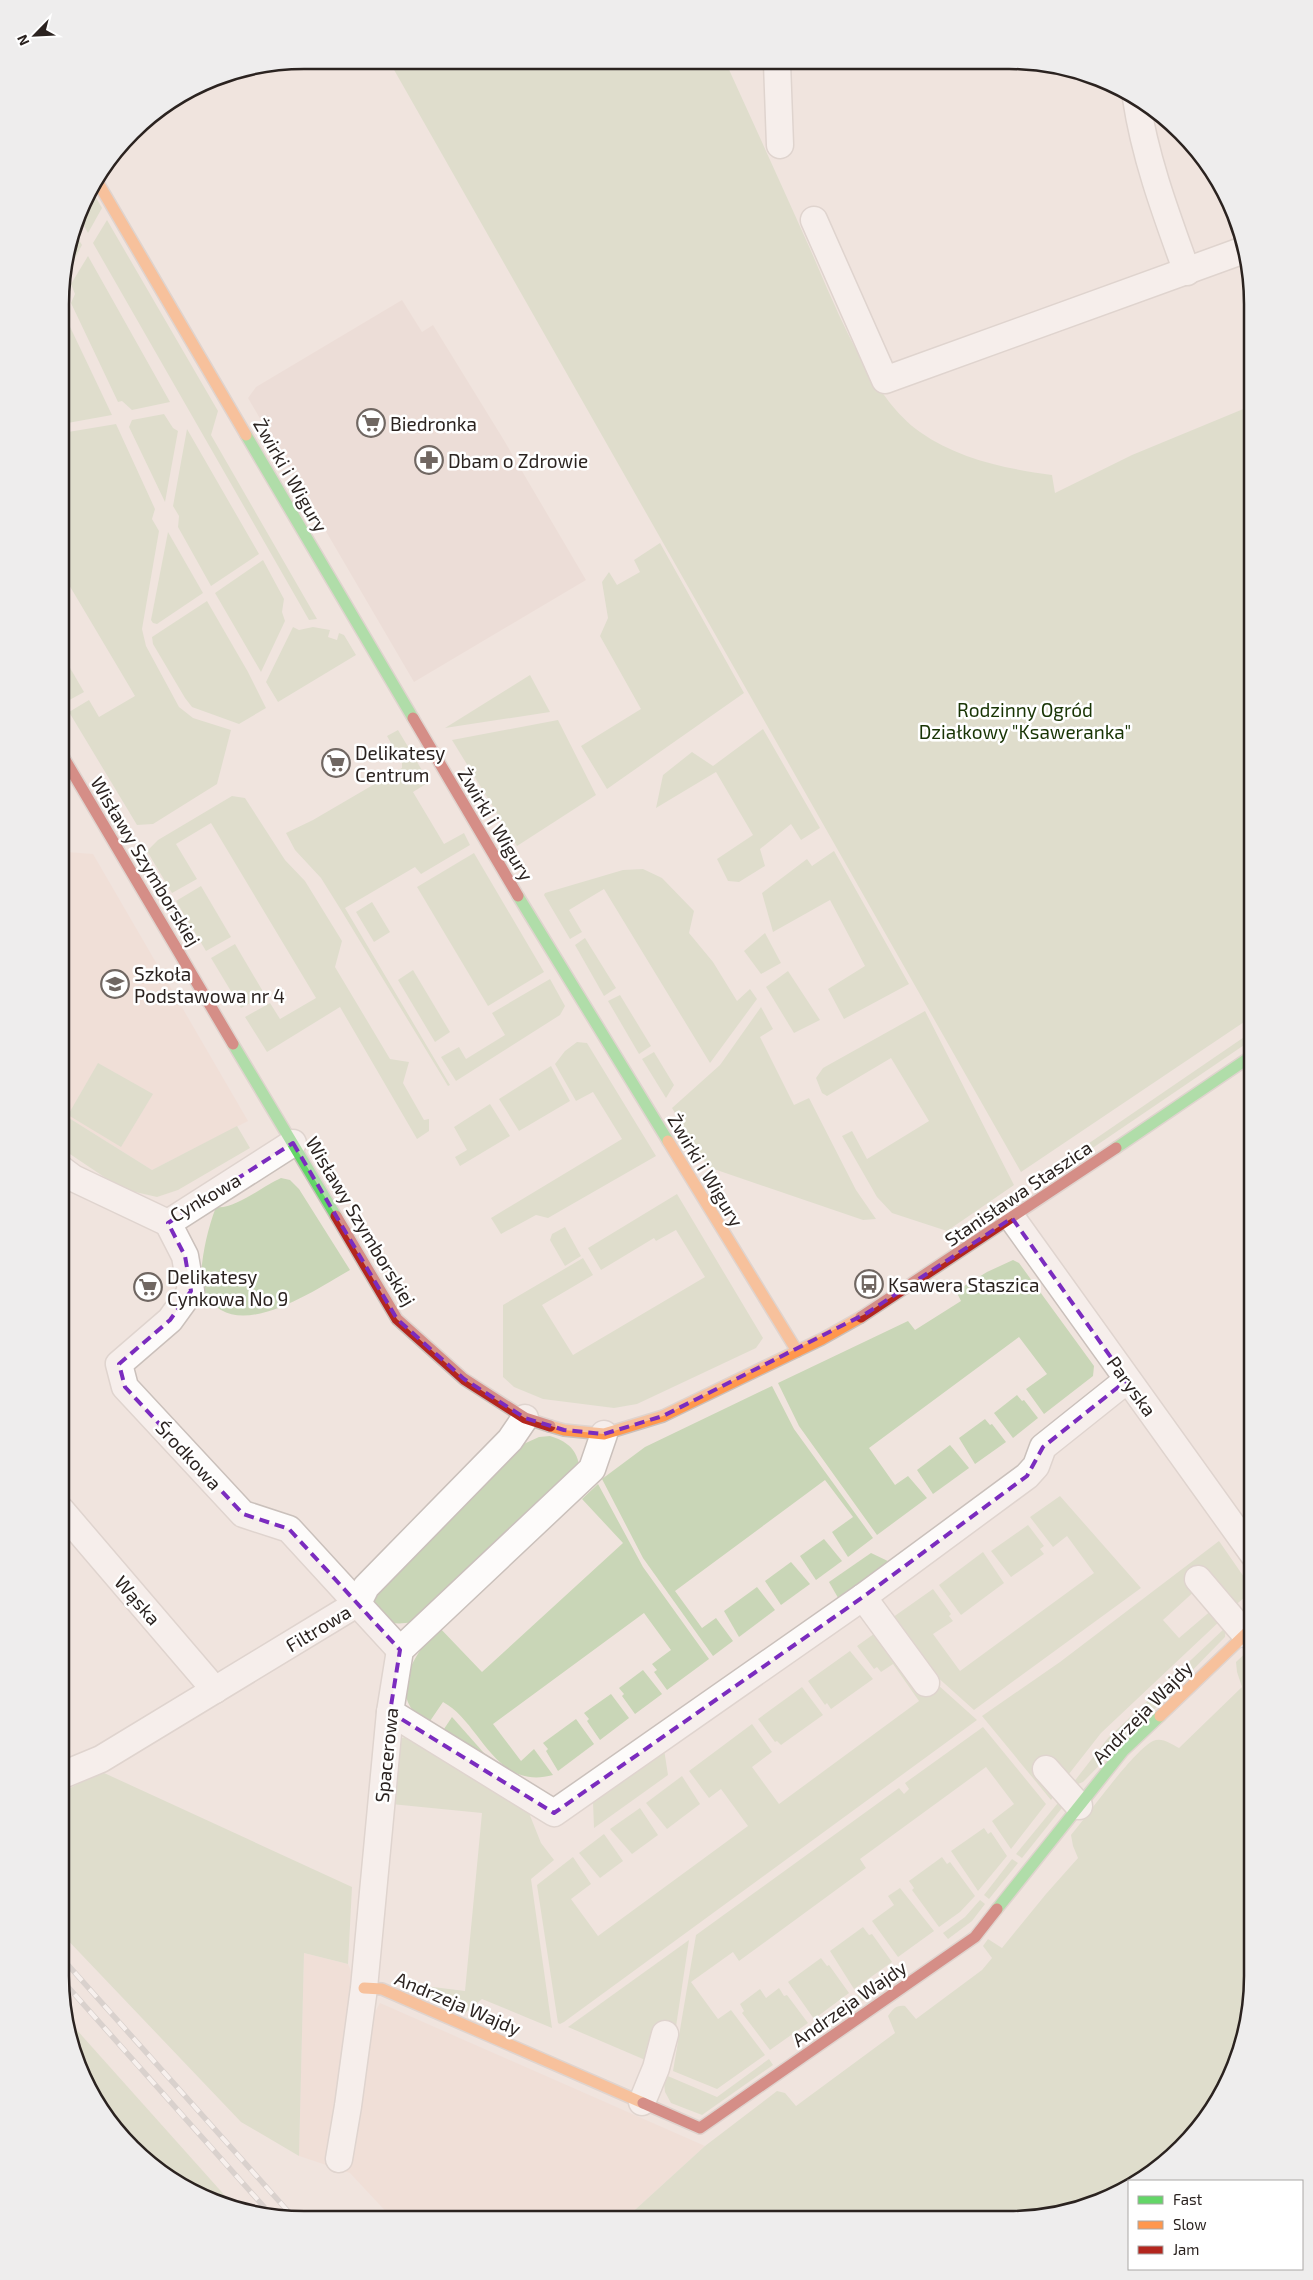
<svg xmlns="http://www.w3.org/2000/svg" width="1313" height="2280" font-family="'Exo 2',sans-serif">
<rect width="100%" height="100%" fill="#f0e4de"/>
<polygon fill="#e7d6ce" points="402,300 422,332 433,325 502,437 586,580 414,682 248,398 256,387"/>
<g fill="#efd9cf">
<polygon points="61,842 67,852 93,854 248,1121 152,1170 61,1113"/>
<polygon points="304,1953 348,1964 371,2019 380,2003 705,2146 625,2219 392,2218 350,2173 299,2156"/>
</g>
<g fill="#c9d6b7">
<path d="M389,61L726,63C753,122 780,182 807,242C833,300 868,395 920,432C958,459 1007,469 1052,475L1055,493L1132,455L1253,405V1016L1021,1172Z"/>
<polygon points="91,189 102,208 88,233 79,217 85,196"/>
<polygon points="107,220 218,411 211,435 317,619 309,620 93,243"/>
<polygon points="74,232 82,245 62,282 62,272"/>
<polygon points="88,256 170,402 132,410 122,401 118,402 71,303 75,294 71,284"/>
<polygon points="62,310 112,415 62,424"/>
<polygon points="164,414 173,428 178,431 165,502 129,427 132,420"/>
<polygon points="116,424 155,509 152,519 159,531 142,629 146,646 179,707 193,718 231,730 217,784 153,824 137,825 69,712 89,700 99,717 135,696 62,573 62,433"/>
<polygon points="187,429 259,554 211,586 178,527 179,516 173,506"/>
<polygon points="168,532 203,593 157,624 153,623 151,620"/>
<polygon points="660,543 744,693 607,789 581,746 641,709 600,636 608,618 602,582 609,572 617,585 640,572 634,560"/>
<polygon points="263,560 284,599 282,612 285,621 261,672 215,593"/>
<polygon points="207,601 248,672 266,708 239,724 192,707 185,698 153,644 152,637"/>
<polygon points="293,627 299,630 313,627 330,630 328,637 337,640 339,633 344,635 356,655 278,702 266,682"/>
<polygon points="62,654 84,692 64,703 62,700"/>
<polygon points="530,675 550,712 445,728"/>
<polygon points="558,720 596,795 517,846 452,740"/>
<polygon points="763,729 820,828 801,840 791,824 760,849 765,866 739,882 728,881 717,859 753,835 716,772 656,808 663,775 692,752 713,766"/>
<polygon points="398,730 429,782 413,792 444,844 464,833 470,845 421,874 415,867 345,908 450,1085 448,1086 341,910 321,878 295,850 286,833 313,820 402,768 402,763 387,736"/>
<polygon points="232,796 245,798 285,860 305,881 342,941 335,967 390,1059 409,1062 403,1083 424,1120 429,1119 429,1131 417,1139 340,1007 267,1052 245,1017 270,1003 280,1019 316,998 211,823 176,844 197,879 172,893 147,851 158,840"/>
<polygon points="834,851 909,984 844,1019 828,989 865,966 830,900 773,932 762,893 807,859 812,866"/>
<polygon points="474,853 544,972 488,1006 417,887"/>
<polygon points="643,869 662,878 694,911 689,933 713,962 737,1001 750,989 757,999 710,1063 604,889 569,910 582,932 570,939 544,895 545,893 623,870"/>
<polygon points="201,886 231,937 206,951 176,901"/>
<polygon points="372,902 390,932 374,942 356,912"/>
<polygon points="765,933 781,963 761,974 744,951"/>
<polygon points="585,938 616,988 604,996 575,945"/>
<polygon points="235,944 265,995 241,1008 211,958"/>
<polygon points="413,970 450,1032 435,1042 398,980"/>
<polygon points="788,971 820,1020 794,1033 766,987"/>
<polygon points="550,979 565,1006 560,1015 456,1081 441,1057 459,1047 466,1059 505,1035 492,1013"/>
<polygon points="620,995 651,1046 639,1054 608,1001"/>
<polygon points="761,1007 773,1029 760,1037 794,1105 809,1098 856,1190 876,1219 863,1220 708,1167 672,1108 720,1065"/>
<polygon points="925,1011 1014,1185 947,1231 892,1213 877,1197 842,1136 852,1131 867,1159 929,1121 891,1058 827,1096 822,1093 816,1078 823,1068"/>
<polygon points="1253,1031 1253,1039 1044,1181 1041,1176"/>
<polygon points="577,1042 587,1043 656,1156 548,1218 536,1215 501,1234 491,1218 622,1139 593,1092 576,1101 555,1064 565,1051"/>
<polygon points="654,1052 674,1085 666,1098 642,1059"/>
<polygon points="98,1063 153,1094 121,1147 68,1115"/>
<polygon points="551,1066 570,1101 519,1131 499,1099"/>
<polygon points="490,1104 510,1136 460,1166 455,1157 467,1150 454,1127"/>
<polygon points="61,1113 152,1170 237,1126 250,1148 178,1190 157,1197 122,1189 61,1148"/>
<path d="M281,1178L290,1180L299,1189L350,1270C320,1287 256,1331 221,1310C214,1306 207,1298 200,1293C201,1262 205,1236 216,1207C234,1210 263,1186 281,1178Z"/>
<polygon points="677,1194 763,1338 756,1348 637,1404 614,1408 543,1399 514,1387 503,1377 503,1305 583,1258 593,1275 542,1305 573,1355 705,1277 676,1230 656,1241 654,1238 601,1270 588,1248"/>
<polygon points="565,1227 581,1256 565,1266 550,1240 552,1234"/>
<polygon points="1013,1260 1019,1263 1094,1366 1093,1376 1044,1414 1026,1389 1047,1374 1019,1337 869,1448 895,1485 908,1476 927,1498 877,1535 799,1426 778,1383 908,1321 915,1330 961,1301 956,1291 987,1272"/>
<polygon points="772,1386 794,1429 873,1538 848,1557 832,1532 853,1517 825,1480 675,1591 702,1628 716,1618 733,1641 713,1656 643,1558 602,1479 645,1447"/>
<polygon points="1017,1395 1022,1401 1024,1400 1038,1418 1013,1438 994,1413"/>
<polygon points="985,1419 990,1425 992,1424 1006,1442 975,1464 959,1438"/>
<path d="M550,1436C566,1441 576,1448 579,1465L412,1622C391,1626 385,1622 373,1607V1592L517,1447L539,1437Z"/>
<polygon points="950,1445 969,1468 933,1494 917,1470"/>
<path d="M598,1484L643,1567L709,1659L667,1690L654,1672L657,1670L652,1664L671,1650L644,1613L493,1724L521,1761L534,1749L553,1775C494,1791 481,1722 443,1702L428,1724C383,1694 415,1659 437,1625L482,1672L623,1543L582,1499Z"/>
<polygon points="1060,1496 1141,1588 974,1710 935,1675 889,1620 933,1589 951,1614 949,1616 953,1621 933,1634 960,1671 1094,1573 1067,1536 1053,1547 1030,1517"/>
<polygon points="1028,1525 1044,1546 1040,1549 1044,1554 1011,1577 991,1551"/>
<polygon points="824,1539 842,1561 816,1580 800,1556"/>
<polygon points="1219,1541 1253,1590 1231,1609 1198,1588 1163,1620 1179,1638 1213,1609 1222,1619 1101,1733 1065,1779 1051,1800 982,1716 1060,1662"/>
<polygon points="983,1552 1004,1583 961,1615 939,1585"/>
<polygon points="871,1553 892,1563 841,1603 829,1582"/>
<polygon points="791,1562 810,1584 781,1605 765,1581"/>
<polygon points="757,1587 775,1610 739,1637 724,1611"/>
<polygon points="1226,1627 1225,1637 1083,1782 1078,1784 1073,1783 1108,1738"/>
<polygon points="878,1631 977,1720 564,2022 560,2024 558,2023 537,1885 573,1857 591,1884 571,1899 598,1936 748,1826 721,1789 709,1798 689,1771 752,1724 772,1752 752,1767 779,1804 919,1701 893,1664 881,1672 877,1667 874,1669 857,1646"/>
<path d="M1253,1646L1252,1992L1235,2069L1202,2125L1145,2179L1140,2181H1129V2186L1088,2207L1009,2220L625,2219L705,2146L777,2091L785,2093L796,2106L895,2033L888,2016C893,2009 896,2005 905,2006L916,2019L982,1970L992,1958L983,1946L988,1939L1002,1948L1046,1894L1078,1858L1073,1846L1071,1835C1088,1815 1133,1751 1153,1741C1162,1737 1171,1744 1179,1748L1242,1687L1237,1672L1236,1662Z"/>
<polygon points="850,1651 873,1679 831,1709 827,1703 825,1705 808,1681"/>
<polygon points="643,1670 662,1694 635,1714 622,1696 624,1694 619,1688"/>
<polygon points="802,1687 823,1715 781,1745 777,1741 775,1742 758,1719"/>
<polygon points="611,1694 629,1718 600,1740 587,1721 589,1719 584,1713"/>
<polygon points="452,1717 499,1770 442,1732"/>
<polygon points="576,1719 594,1744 558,1771 546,1751 548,1749 543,1743"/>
<polygon points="983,1727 1046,1804 1011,1849 992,1821 1014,1804 986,1767 860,1859 866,1868 739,1961 733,1952 691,1982 718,2019 731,2010 765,2055 717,2089 673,2071 696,1935 899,1788 904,1794 909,1789 905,1783"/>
<polygon points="416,1735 529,1813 541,1843 554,1860 531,1879 552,2028 482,1999 463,2015 393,1982 465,1991 482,1813 391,1804 401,1738"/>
<polygon points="664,1749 668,1775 594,1828 593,1802"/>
<polygon points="102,1772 352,1887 348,1964 304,1953 299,2156 241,2122 60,1932 60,1793"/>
<polygon points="682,1776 700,1804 667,1829 646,1803"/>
<polygon points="1062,1798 1062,1808 1022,1858 1016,1854"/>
<polygon points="640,1808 658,1835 632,1854 610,1829"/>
<polygon points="984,1828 988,1834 991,1832 1007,1856 978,1891 951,1851"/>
<polygon points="604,1834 623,1861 600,1878 579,1853"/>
<polygon points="942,1857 947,1864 950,1862 975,1896 960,1912 939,1927 912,1890 914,1888 909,1881"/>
<polygon points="1012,1859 1018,1863 989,1899 984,1895"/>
<polygon points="900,1888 934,1931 898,1957 872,1921 894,1905 888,1896"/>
<polygon points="980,1900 985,1904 972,1921 948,1939 943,1933 965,1917"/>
<polygon points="863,1927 869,1935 872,1934 892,1962 854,1989 830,1951"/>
<polygon points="689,1940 671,2060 650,2062 568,2027"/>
<polygon points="821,1958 827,1966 829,1965 849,1993 814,2019 788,1982"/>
<polygon points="896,1967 900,1973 862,2001 857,1995"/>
<polygon points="779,1988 784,1996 787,1995 808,2023 770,2050 742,2013 744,2011 740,2004 760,1989 766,1998"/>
<polygon points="67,2019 236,2208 210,2201 155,2169 101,2112 73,2055"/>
<polygon points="769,2059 773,2065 702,2115 671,2103 665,2092 663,2074 717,2097"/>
</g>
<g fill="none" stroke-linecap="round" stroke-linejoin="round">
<defs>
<g id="street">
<polyline points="777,63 780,145"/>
<path d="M1136,98C1145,158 1166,214 1187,272"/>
<polyline points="814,220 885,380 1244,250"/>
<polyline points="61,1169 73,1178 168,1223 293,1143"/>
<polyline points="1012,1218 1253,1554"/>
<polyline points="168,1223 185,1256 191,1291 170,1320 119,1364 125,1387 243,1514 289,1529 400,1650"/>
<polyline points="61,1510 215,1690"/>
<polyline points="1198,1579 1245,1634"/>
<polyline points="863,1597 926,1683"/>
<polyline points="390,1712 554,1813 863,1597 1027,1476 1036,1466 1043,1447 1127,1380"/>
<polyline points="1046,1769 1079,1806"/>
<polyline points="60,1776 101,1759 358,1603 366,1587 510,1440 525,1418"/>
<polyline points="642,2102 656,2068 665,2034"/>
<polyline points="339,2159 348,2106 364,1988 390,1712 400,1650 592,1469 604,1434"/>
</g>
<g id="fast">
<polyline points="246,435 413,718"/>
<polyline points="518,896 668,1141"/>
<polyline points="233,1044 336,1216"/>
<polyline points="1116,1148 1253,1055"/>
<polyline points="997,1909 1123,1751 1160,1716"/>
</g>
<g id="slow">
<polyline points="97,181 246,435"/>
<polyline points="668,1141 797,1351"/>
<polyline points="550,1426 564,1430 604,1434 663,1416 822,1339 861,1317"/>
<polyline points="1160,1716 1253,1627"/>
<polyline points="364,1988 382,1989 643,2103"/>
</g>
<g id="jam">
<polyline points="413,718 518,896"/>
<polyline points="61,753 233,1044"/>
<polyline points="336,1216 397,1319 464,1379 525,1418 550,1426"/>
<polyline points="861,1317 1116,1148"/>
<polyline points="643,2103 700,2128 975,1937 997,1909"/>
</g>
</defs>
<use href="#street" stroke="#cac0bb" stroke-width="29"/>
<use href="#fast" stroke="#cac0bb" stroke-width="14"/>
<use href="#slow" stroke="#cac0bb" stroke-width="14"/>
<use href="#jam" stroke="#cac0bb" stroke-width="14"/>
<use href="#street" stroke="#fdfbfa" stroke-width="26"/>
<use href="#fast" stroke="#63d668" stroke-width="11"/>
<use href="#slow" stroke="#ff974d" stroke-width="11"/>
<use href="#jam" stroke="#b3261e" stroke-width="11"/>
<defs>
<g id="rail">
<polyline points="60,1956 294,2218"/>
<polyline points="60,1978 274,2218"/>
</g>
</defs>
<use href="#rail" stroke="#bcbab8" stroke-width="5.5"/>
<use href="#rail" stroke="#fff" stroke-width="4" stroke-dasharray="11" stroke-linecap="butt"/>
</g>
<path d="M0 0H1313V2280H0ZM293,1143L397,1319L464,1379L525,1418L564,1430L604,1434L663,1416L867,1313L1012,1218L1127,1380L1043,1447L1027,1476L863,1597L554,1813L390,1712L400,1650L289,1529L243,1514L125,1387L119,1364L170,1320L191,1291L185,1256L168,1223Z" fill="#f0e4de" fill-opacity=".55" fill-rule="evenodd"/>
<path fill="none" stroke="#7b2cbf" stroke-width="4" stroke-dasharray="10 6" stroke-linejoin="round" d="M293,1143L397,1319L464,1379L525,1418L564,1430L604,1434L663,1416L867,1313L1012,1218L1127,1380L1043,1447L1027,1476L863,1597L554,1813L390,1712L400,1650L289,1529L243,1514L125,1387L119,1364L170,1320L191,1291L185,1256L168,1223Z"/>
<defs>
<symbol id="supermarket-ring" viewBox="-11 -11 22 22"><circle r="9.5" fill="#fff" stroke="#706762" stroke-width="1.5"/><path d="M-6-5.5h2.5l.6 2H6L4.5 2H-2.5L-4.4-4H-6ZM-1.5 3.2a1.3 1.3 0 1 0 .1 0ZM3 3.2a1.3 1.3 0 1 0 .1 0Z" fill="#706762"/></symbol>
<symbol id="pharmacy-ring" viewBox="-11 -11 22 22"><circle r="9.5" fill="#fff" stroke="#706762" stroke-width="1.5"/><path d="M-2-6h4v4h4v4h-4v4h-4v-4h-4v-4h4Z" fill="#706762"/></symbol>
<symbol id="school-ring" viewBox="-11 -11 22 22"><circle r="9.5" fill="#fff" stroke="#706762" stroke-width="1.5"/><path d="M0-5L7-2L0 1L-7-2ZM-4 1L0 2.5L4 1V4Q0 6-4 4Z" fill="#706762"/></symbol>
<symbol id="bus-ring" viewBox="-11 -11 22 22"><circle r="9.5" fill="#fff" stroke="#706762" stroke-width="1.5"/><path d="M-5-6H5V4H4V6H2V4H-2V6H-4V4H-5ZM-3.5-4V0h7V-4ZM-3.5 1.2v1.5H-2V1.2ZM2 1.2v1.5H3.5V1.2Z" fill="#706762"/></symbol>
</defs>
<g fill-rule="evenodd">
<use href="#supermarket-ring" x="355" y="407" width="32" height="32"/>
<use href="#pharmacy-ring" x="413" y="444" width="32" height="32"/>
<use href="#supermarket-ring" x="320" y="747" width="32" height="32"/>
<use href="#school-ring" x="99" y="968" width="32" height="32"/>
<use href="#bus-ring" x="853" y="1268" width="32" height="32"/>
<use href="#supermarket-ring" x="132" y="1271" width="32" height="32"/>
</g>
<g text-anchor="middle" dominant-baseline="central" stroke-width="5" stroke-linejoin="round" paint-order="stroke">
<g font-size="19" fill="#2b2320" stroke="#fff" text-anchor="start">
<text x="390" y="423">Biedronka</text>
<text x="448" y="460">Dbam o Zdrowie</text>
<text x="355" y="752">Delikatesy<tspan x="355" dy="22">Centrum</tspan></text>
<text x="134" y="973">Szkoła<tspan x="134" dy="22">Podstawowa nr 4</tspan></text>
<text x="167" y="1276">Delikatesy<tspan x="167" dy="22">Cynkowa No 9</tspan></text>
<text x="888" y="1284">Ksawera Staszica</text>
</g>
<g font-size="19" fill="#2b2320" stroke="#fff">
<text transform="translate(291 475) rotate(60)">Żwirki i Wigury</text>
<text transform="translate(496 824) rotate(59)">Żwirki i Wigury</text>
<text transform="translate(146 861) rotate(59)">Wisławy Szymborskiej</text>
<text transform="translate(706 1170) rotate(59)">Żwirki i Wigury</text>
<text transform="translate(1018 1193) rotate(-34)">Stanisława Staszica</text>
<text transform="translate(205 1197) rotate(-30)">Cynkowa</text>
<text transform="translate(361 1221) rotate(59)">Wisławy Szymborskiej</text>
<text transform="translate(1132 1386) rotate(54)">Paryska</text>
<text transform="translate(189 1455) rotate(47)">Środkowa</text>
<text transform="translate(138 1600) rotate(49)">Wąska</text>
<text transform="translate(318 1628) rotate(-31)">Filtrowa</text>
<text transform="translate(1142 1712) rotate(-46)">Andrzeja Wajdy</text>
<text transform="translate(386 1755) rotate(-84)">Spacerowa</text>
<text transform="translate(458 2003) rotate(23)">Andrzeja Wajdy</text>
<text transform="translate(849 2003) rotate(-35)">Andrzeja Wajdy</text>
</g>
<g font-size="19" fill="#183404" stroke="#fff">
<text x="1025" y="709">Rodzinny Ogród<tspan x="1025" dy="22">Działkowy "Ksaweranka"</tspan></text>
</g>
</g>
<path d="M0 0H1313V2280H0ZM304 69H1009A235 235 0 0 1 1244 304V1976A235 235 0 0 1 1009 2211H304A235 235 0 0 1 69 1976V304A235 235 0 0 1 304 69Z" fill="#eeeded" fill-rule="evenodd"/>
<path fill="none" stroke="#2b2320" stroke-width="2.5" d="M304 69H1009A235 235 0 0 1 1244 304V1976A235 235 0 0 1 1009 2211H304A235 235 0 0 1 69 1976V304A235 235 0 0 1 304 69Z"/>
<rect x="1128" y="2180" width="175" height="90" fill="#ffffff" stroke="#aaa7a6"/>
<rect x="1138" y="2196" width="25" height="8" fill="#63d668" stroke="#aaa7a6"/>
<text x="1173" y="2205" font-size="15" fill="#2b2320">Fast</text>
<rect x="1138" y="2221" width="25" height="8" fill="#ff974d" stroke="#aaa7a6"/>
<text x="1173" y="2230" font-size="15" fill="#2b2320">Slow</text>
<rect x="1138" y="2246" width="25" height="8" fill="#b3261e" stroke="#aaa7a6"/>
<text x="1173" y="2255" font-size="15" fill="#2b2320">Jam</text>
<g transform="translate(35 35) rotate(246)" stroke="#ffffff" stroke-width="4" paint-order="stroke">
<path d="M0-4L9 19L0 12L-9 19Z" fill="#2b2320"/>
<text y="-8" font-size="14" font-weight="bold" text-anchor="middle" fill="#2b2320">N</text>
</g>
</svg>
